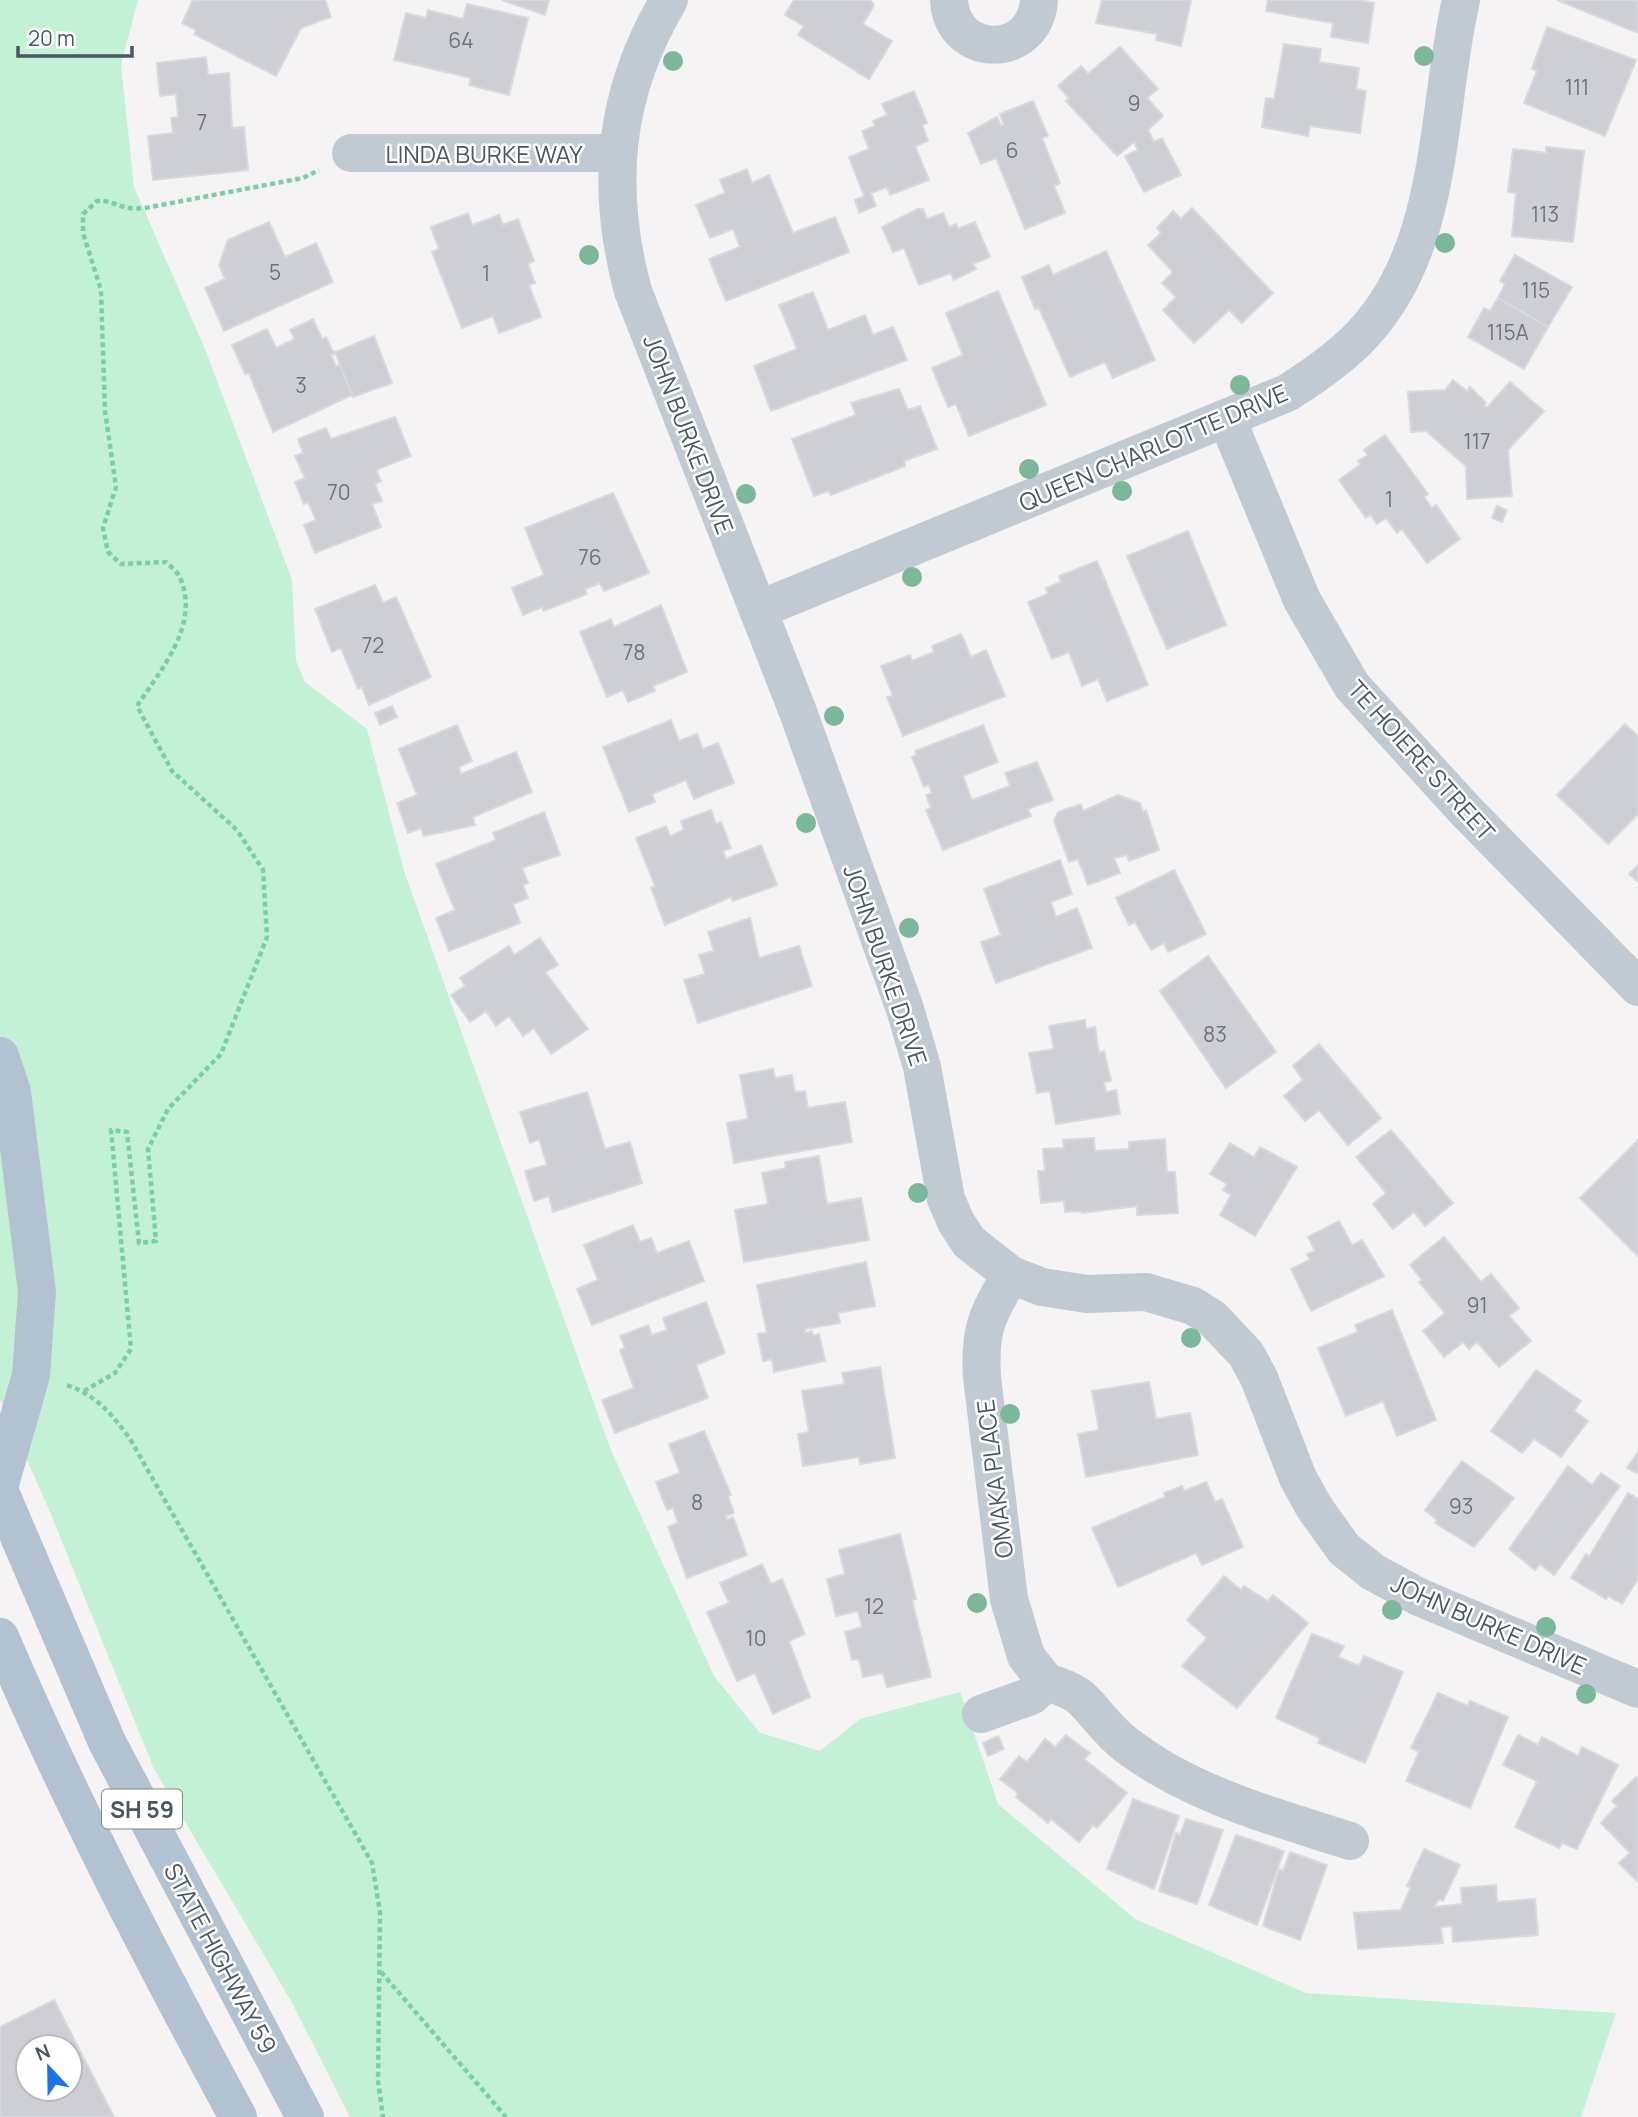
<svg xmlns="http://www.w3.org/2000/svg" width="1638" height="2117" font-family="Manrope,sans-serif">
<rect width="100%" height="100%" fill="#f5f3f3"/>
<polygon fill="#c3f1d5" points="0,0 138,0 121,65 134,187 205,349 292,580 296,661 305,682 367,729 404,871 610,1448 714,1676 760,1733 820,1751 860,1719 960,1692 998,1804 1135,1919 1306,1993 1616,2013 1581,2117 350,2117 291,2001 154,1769 50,1512 0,1399"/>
<g fill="#cdcfd5" stroke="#d7d9de" stroke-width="2" fill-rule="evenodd">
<polygon points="193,0 325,0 331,17 301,28 276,76 194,34 196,30 182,23"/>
<polygon points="502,0 549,0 545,15"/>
<polygon points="794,0 870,0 874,5 863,24 892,41 869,79 798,35 804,26 785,15"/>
<polygon points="1102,0 1191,0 1181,46 1156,40 1157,34 1096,23"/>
<polygon points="1268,0 1360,0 1374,3 1368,43 1331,37 1333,23 1266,11"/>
<polygon points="1557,0 1638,0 1638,33"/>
<polygon points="467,4 528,18 509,95 469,85 471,78 394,60 406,13 426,18 428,10 463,19"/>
<polygon points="1547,27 1636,60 1605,136 1524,103 1537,71 1532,69"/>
<polygon points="1284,44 1321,49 1319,62 1359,68 1356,89 1366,91 1360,133 1310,126 1308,136 1262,127 1266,98 1274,99"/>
<polygon points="1120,47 1158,89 1147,98 1163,116 1148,130 1154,142 1162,138 1181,175 1144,192 1125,156 1138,150 1134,142 1117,156 1066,101 1069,98 1058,86 1081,66 1088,74"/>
<polygon points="206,57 208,75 229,73 232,128 244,127 248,170 153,180 148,136 173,133 171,118 178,117 176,94 160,96 157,63"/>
<polygon points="914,91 927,123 922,125 928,141 915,146 929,180 890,195 887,187 871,193 876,206 859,213 855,200 864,196 849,157 869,149 862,131 875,126 873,121 887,115 882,104"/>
<polygon points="1033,101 1048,136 1042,138 1060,183 1054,186 1065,213 1025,229 996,158 981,164 968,133 997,117 1001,126 1004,125 1000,114"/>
<polygon points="1546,147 1584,151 1573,242 1512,236 1516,193 1508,192 1513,149 1546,153"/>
<polygon points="747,169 752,183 769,175 793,233 835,217 849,252 726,301 709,259 740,247 733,229 710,238 696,205 725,193 720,180"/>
<polygon points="1192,208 1273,293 1242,323 1229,310 1194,343 1163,310 1176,297 1162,283 1173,272 1148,245 1161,233 1157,228 1173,211 1181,219"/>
<polygon points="918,209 923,209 927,219 943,213 949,227 956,224 958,229 975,222 990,257 973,264 976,269 954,280 951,273 919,285 904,248 893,252 882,227"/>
<polygon points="468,213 472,225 499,215 503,225 518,219 534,261 528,264 535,283 529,285 541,317 499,333 493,316 462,328 432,252 439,249 431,227"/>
<polygon points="269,222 285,257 316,243 333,282 224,331 205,288 225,279 219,265 228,240"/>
<polygon points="1106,251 1155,360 1113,378 1105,362 1070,377 1039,308 1035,309 1022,277 1049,265 1053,275"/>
<polygon points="1515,255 1572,287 1548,327 1498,298 1505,284 1500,281"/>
<polygon points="998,291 1046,405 969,436 956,404 948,407 932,368 963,355 946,313"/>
<polygon points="813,292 828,330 865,315 873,335 893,327 907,360 771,411 754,366 797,349 779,305"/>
<polygon points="1498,298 1548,327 1524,369 1468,337 1484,308 1490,311"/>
<polygon points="313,319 322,339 326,337 334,354 331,355 336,366 340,365 352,395 273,432 249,373 245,374 232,345 267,329 276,348 295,339 290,330"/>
<polygon points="374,336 392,383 353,397 335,352"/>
<polygon points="1453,380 1467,391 1470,387 1486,403 1484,406 1487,408 1510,382 1544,411 1508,450 1512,496 1467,499 1466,466 1426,431 1411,432 1408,392 1445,390"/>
<polygon points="899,389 908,410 920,406 937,449 904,461 905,466 831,495 829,491 814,496 792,439 856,415 851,403"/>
<polygon points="395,417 411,456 376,470 381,481 375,484 382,501 372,504 381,527 315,553 304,525 316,520 308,502 304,504 295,482 305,478 295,456 303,453 298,439 326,428 331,439"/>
<polygon points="1385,435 1428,494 1424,497 1432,508 1436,505 1460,539 1427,563 1402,529 1397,533 1386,518 1377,524 1370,514 1366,518 1339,480 1361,464 1358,461 1368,455 1364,450"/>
<polygon points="613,493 649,573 604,591 600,583 585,589 587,594 544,611 542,607 523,615 512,588 544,575 525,528"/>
<polygon points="1497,506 1507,510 1502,522 1492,518"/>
<polygon points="1188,531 1226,625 1167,649 1127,556"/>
<polygon points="1097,561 1148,685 1107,701 1098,679 1082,686 1069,652 1052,659 1028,602 1048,594 1046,588 1061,582 1059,576"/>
<polygon points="375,585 383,603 396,597 431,677 369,705 362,687 358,689 341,648 332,652 315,609"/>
<polygon points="661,605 687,672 653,686 655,691 628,702 623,690 607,697 580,632 611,619 614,627"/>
<polygon points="961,634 971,657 986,650 1005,696 903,736 887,697 893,696 881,666 910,655 912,661 934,652 932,646"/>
<polygon points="392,706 397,717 380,725 375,713"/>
<polygon points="671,720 679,741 697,734 703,749 718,743 734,783 694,799 686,780 652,794 655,802 629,812 603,747"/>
<polygon points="1625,724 1638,736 1638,814 1608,844 1557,795"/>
<polygon points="457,725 472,761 459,767 461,774 516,752 532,792 473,817 475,825 424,836 421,828 408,833 397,803 417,795 399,749"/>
<polygon points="983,725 998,762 963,776 972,800 1010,786 1005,773 1037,762 1053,800 1028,809 1031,816 943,850 926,810 931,808 926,795 932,793 929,785 924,787 912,757 917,755 915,751"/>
<polygon points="1118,795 1140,803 1143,812 1146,810 1159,850 1129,861 1127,855 1114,858 1120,873 1088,885 1078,859 1069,862 1054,821 1058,812 1081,804 1083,811"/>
<polygon points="711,810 716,824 721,822 731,848 723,851 726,859 761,845 777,885 733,901 731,897 665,925 651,888 655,886 636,838 666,826 670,836 684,830 681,821"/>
<polygon points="544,812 560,855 522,868 528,883 523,885 528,898 513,904 520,923 449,951 436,918 455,910 436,864 496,840 493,833"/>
<polygon points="1060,860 1072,894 1051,902 1056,917 1077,908 1092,948 996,983 981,942 1001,935 984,889"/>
<polygon points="1638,865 1638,882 1629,874"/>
<polygon points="1174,870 1206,934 1168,952 1164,943 1151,950 1135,922 1129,925 1116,898"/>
<polygon points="750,918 759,958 799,946 812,986 698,1023 684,980 705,974 699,955 714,951 708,932"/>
<polygon points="540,938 558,965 545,972 588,1029 551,1054 534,1028 523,1036 509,1016 496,1026 486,1011 470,1022 451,995 465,986 460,978 509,946 514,955"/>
<polygon points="1208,956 1276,1052 1226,1088 1160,991"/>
<polygon points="1085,1020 1086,1029 1095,1027 1099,1053 1104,1051 1111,1081 1104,1082 1106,1092 1116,1090 1120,1114 1056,1124 1050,1091 1037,1093 1029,1053 1054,1049 1049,1026"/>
<polygon points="1319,1044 1381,1118 1348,1145 1319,1110 1305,1121 1284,1096 1303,1080 1293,1066"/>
<polygon points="773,1069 775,1078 792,1075 795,1092 805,1091 808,1108 845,1102 852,1142 734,1163 727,1123 748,1119 740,1075"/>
<polygon points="587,1092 605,1149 630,1142 642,1183 553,1212 549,1196 534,1201 525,1171 547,1165 539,1139 530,1143 520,1112"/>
<polygon points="1391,1130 1453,1203 1425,1226 1414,1212 1393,1229 1373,1204 1386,1193 1356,1157"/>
<polygon points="1094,1138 1095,1151 1129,1149 1129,1142 1165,1139 1167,1172 1175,1172 1178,1213 1137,1215 1137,1206 1082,1213 1081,1211 1065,1212 1064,1201 1041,1203 1038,1171 1045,1171 1043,1149 1064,1148 1063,1140"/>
<polygon points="1638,1140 1638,1256 1580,1198"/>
<polygon points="1230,1143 1254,1157 1260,1147 1297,1167 1255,1236 1220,1215 1231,1195 1223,1190 1227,1184 1210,1174"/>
<polygon points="819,1156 827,1204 861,1198 869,1240 744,1262 735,1210 768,1204 762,1173 786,1168 785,1162"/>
<polygon points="1339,1221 1352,1245 1362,1240 1384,1276 1311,1311 1291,1269 1310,1260 1307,1254 1315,1251 1308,1237"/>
<polygon points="633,1225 640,1242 651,1238 657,1253 689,1241 704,1281 592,1325 577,1289 598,1280 584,1245"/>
<polygon points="1444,1237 1481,1282 1491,1274 1519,1308 1509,1316 1531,1341 1499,1367 1477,1342 1469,1349 1463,1342 1444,1357 1423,1331 1445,1313 1419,1282 1422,1280 1410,1265"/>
<polygon points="866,1262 875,1306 838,1313 840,1323 805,1329 805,1333 812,1331 813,1336 819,1334 825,1361 774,1372 772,1359 763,1361 758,1334 767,1333 757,1285"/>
<polygon points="706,1302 725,1353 696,1365 708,1398 615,1433 602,1400 634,1388 620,1350 625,1348 620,1336 648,1325 652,1335 667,1330 663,1318"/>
<polygon points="1392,1310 1436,1420 1397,1436 1383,1401 1346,1416 1318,1348 1358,1332 1355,1325"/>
<polygon points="880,1367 895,1458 860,1464 859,1457 803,1466 798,1434 809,1432 802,1391 845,1384 842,1373"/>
<polygon points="1536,1370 1581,1401 1574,1411 1588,1421 1561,1457 1534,1439 1522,1453 1491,1431"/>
<polygon points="1149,1382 1156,1419 1190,1413 1198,1455 1086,1477 1078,1434 1099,1430 1092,1391"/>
<polygon points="704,1431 731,1495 728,1496 734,1513 726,1516 727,1520 733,1517 747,1555 687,1578 668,1527 678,1523 673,1508 667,1510 656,1482 680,1473 669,1444"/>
<polygon points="1638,1452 1638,1470 1636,1473 1627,1468"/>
<polygon points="1462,1461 1514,1498 1474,1547 1435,1523 1437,1520 1425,1510"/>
<polygon points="1568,1466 1592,1485 1601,1473 1620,1486 1554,1575 1540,1564 1535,1570 1509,1549"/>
<polygon points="1206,1482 1215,1502 1222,1499 1243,1547 1202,1565 1196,1553 1118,1587 1092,1528 1165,1497 1164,1493 1182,1486 1184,1491"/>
<polygon points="1628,1493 1638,1499 1638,1579 1622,1604 1608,1596 1606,1599 1571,1578 1586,1554 1589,1557"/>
<polygon points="900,1534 916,1599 912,1600 931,1677 887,1687 883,1673 863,1677 859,1659 852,1660 845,1632 862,1627 858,1611 836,1616 827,1579 845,1574 839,1550"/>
<polygon points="762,1564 771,1584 782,1579 805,1634 789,1641 810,1697 773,1714 755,1673 737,1681 707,1612 729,1603 720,1583"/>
<polygon points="1224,1576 1241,1590 1244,1586 1268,1601 1273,1595 1308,1623 1237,1708 1182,1666 1207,1638 1187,1620"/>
<polygon points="1312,1634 1344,1646 1338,1657 1359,1666 1364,1656 1403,1672 1365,1763 1318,1743 1320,1738 1276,1718"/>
<polygon points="1438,1693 1468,1706 1470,1701 1508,1717 1470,1808 1406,1781 1419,1752 1411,1748"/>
<polygon points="1066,1735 1090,1753 1084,1759 1127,1793 1097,1828 1093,1825 1079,1842 1051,1819 1048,1823 1016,1797 1018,1793 1000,1779 1019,1756 1027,1762 1045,1739 1055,1747"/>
<polygon points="1518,1735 1538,1745 1542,1737 1578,1756 1582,1747 1618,1765 1577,1849 1562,1843 1559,1848 1515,1827 1537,1781 1503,1765"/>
<polygon points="998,1736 1004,1749 988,1756 983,1743"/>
<polygon points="1636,1777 1638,1778 1638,1882 1619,1863 1630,1853 1601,1823 1617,1806 1612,1801"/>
<polygon points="1133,1799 1179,1816 1154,1889 1107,1869"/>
<polygon points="1186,1819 1223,1830 1197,1904 1159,1891 1176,1833 1180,1835"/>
<polygon points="1236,1835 1284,1851 1257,1925 1209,1905"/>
<polygon points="1424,1849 1460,1865 1443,1901 1439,1899 1434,1907 1462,1904 1461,1888 1496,1885 1497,1902 1535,1899 1538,1935 1453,1942 1452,1926 1441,1927 1443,1943 1358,1949 1354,1913 1401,1910 1411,1887 1407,1886"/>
<polygon points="1290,1852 1327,1865 1300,1940 1263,1926 1279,1869 1283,1871"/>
<path d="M54,2000L114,2117H0V2027ZM28,2047H70V2089H28Z"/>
</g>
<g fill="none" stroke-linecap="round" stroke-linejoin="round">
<g stroke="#7ad0a6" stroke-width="4.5" stroke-dasharray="5 3.5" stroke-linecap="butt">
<path d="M67,1385C97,1396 112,1414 130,1439L372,1863L380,1912L378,2081L383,2117"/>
<path d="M84,1391L115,1373L131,1349L111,1130L127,1132L139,1243L156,1241L148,1149L168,1109L221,1054L267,937L263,870L237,830L172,771L137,706C160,671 201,624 180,578C178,572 170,566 166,562L121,564L108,552L103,528L116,487L105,411L101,290L83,233V214L97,201C117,200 119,211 145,208L303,178L319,170"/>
<polyline points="381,1972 506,2117"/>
</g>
<g stroke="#c1cad2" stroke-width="38">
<path d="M669,0C613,94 605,187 633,291L798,712L905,1009L922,1067L946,1199L956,1222L969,1242L1011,1275L1042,1287L1087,1294L1146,1292L1193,1306L1212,1318L1246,1354L1259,1378L1298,1478L1314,1507L1344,1549L1373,1572L1419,1597L1638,1689"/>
<path d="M949,0C952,59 1035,60 1039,0"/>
<polyline points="351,153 616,153"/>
<polyline points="1227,419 1302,600 1352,686 1465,810 1638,987"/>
<path d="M758,610L1287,393C1311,378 1334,362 1355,342C1446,254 1435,114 1461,0"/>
<path d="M1046,1682C1088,1694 1084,1704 1112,1732C1125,1746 1143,1757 1159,1767C1218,1802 1285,1820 1350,1841"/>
<path d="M981,1714L1031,1696L1046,1682L1026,1656L1009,1599L982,1377C979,1330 987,1314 1011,1275"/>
</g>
<g stroke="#b3c2d1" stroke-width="38">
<polyline points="0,1056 12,1092 37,1292 31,1375 0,1484"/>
<polyline points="0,1492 107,1742 305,2117"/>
<path d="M0,1637C70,1801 153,1960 238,2117"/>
</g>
</g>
<g fill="#7bb799">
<circle cx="1424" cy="56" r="10"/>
<circle cx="673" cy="61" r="10"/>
<circle cx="1445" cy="243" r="10"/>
<circle cx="589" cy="255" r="10"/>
<circle cx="1240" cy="385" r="10"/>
<circle cx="1029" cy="469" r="10"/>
<circle cx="1122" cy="491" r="10"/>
<circle cx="746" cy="494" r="10"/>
<circle cx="912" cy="577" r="10"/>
<circle cx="834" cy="716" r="10"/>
<circle cx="806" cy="823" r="10"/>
<circle cx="909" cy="928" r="10"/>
<circle cx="918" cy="1193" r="10"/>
<circle cx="1191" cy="1338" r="10"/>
<circle cx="1010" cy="1414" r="10"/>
<circle cx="977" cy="1603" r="10"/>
<circle cx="1392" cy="1610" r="10"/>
<circle cx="1546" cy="1627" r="10"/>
<circle cx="1586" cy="1694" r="10"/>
</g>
<g text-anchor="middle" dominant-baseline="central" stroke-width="5" stroke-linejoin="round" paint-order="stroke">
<g font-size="21" fill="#6b747e">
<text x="461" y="40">64</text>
<text x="1577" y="87">111</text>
<text x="1134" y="103">9</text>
<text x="202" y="122">7</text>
<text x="1012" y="150">6</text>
<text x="1545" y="214">113</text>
<text x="275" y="272">5</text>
<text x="486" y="273">1</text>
<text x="1536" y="290">115</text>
<text x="1508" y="332">115A</text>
<text x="301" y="385">3</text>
<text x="1477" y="441">117</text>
<text x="339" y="492">70</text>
<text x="1389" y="499">1</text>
<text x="590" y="557">76</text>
<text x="373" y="645">72</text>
<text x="634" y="652">78</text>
<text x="1215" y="1034">83</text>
<text x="1477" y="1305">91</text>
<text x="697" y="1502">8</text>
<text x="1461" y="1506">93</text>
<text x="874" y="1606">12</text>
<text x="756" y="1638">10</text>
</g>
<rect fill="#fff" stroke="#808990" stroke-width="2" x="102" y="1789.5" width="80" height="39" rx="5"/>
<g font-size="23" font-weight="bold" fill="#4a5661">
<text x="142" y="1809">SH 59</text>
</g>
<g font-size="24" fill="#4a5661" stroke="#fff">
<text x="484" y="153">LINDA BURKE WAY</text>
<text transform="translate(689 434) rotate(69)">JOHN BURKE DRIVE</text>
<text transform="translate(1153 447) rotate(-23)">QUEEN CHARLOTTE DRIVE</text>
<text transform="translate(1422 760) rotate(48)">TE HOIERE STREET</text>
<text transform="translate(886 965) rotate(71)">JOHN BURKE DRIVE</text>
<text transform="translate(994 1479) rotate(-97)">OMAKA PLACE</text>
<text transform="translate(1489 1624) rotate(24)">JOHN BURKE DRIVE</text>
<text transform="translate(221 1958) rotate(62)">STATE HIGHWAY 59</text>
</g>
</g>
<g transform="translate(49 2068) rotate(338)"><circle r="33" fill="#ffffff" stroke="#b7bbc0" stroke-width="2"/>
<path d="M0-5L12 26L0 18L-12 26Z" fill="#1a73e8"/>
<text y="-10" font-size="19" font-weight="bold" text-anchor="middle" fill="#4a5661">N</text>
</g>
<path d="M18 46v10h114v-10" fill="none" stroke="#4a5661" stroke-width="3.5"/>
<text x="28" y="46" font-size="21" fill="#4a5661" stroke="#ffffff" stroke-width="5" paint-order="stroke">20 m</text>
</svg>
